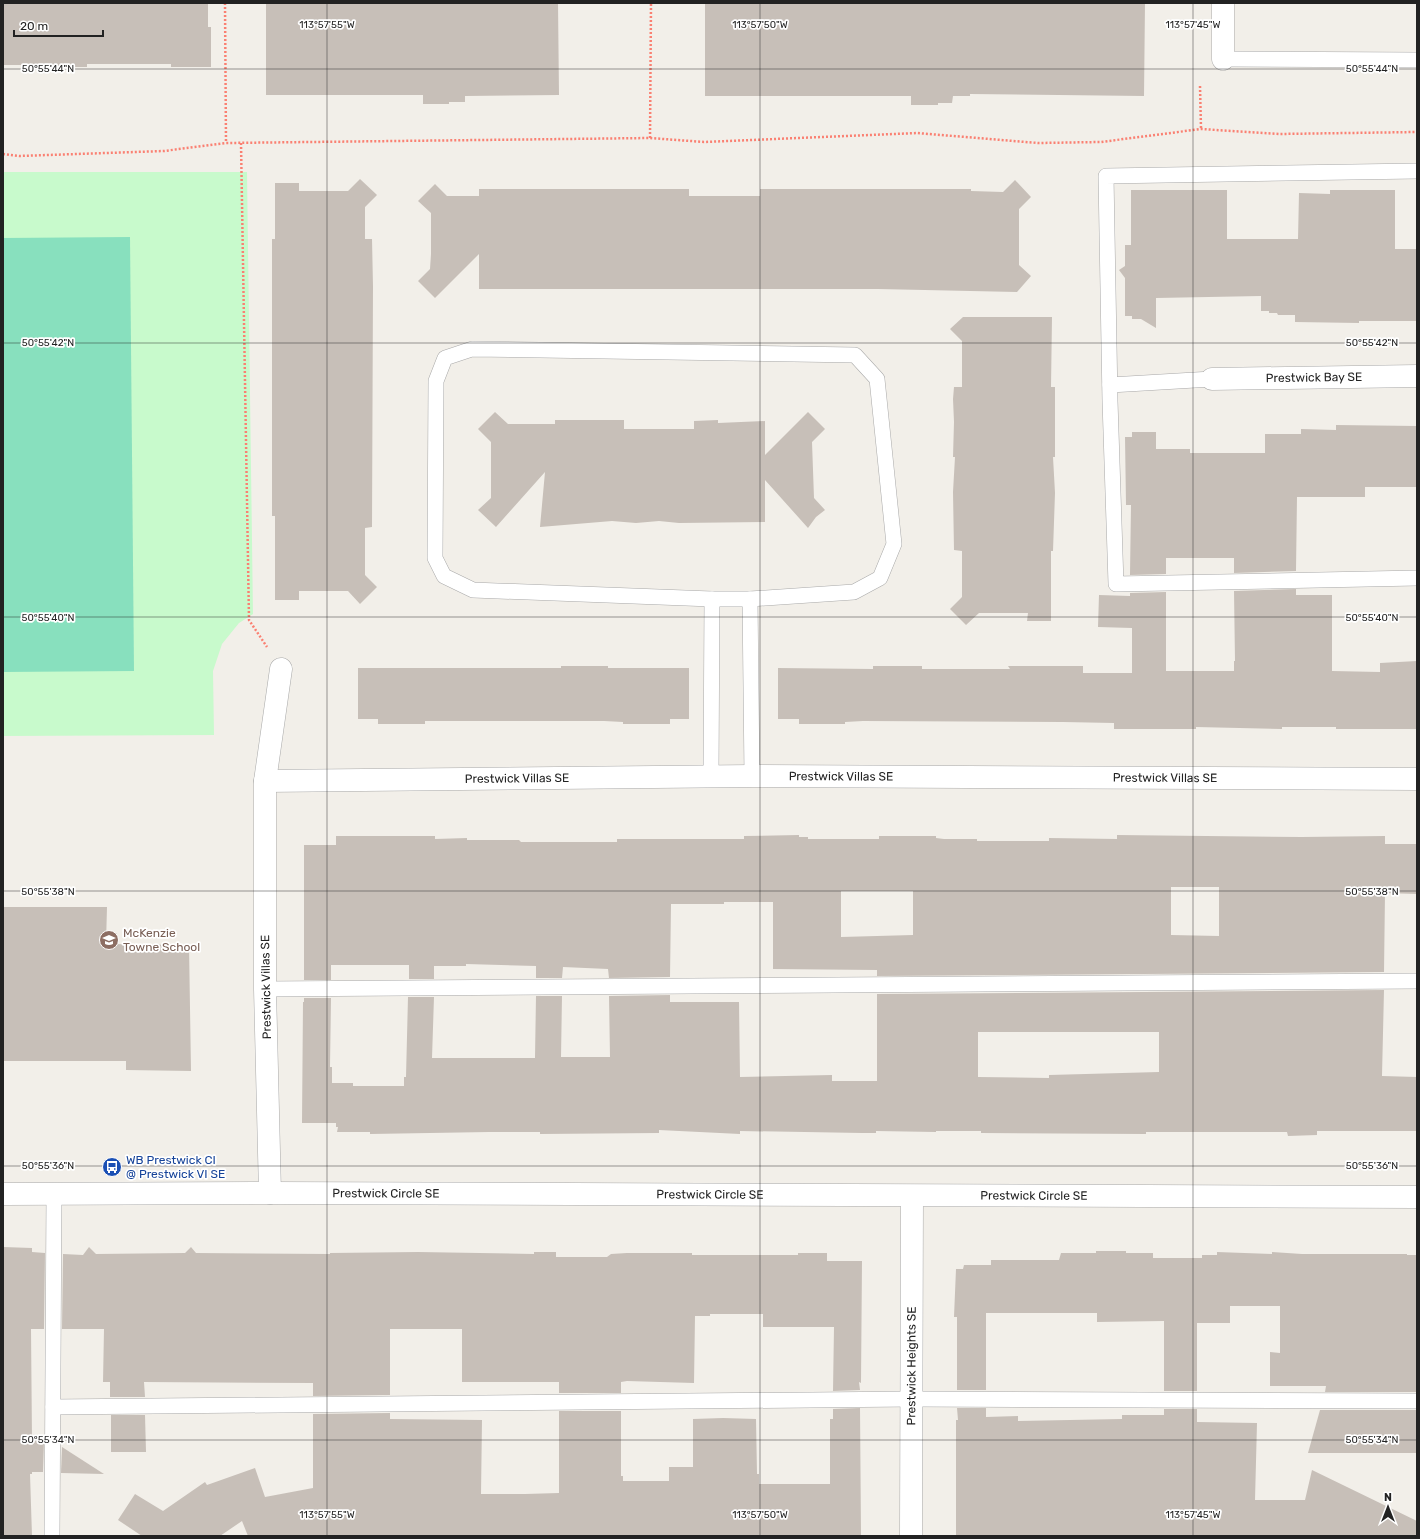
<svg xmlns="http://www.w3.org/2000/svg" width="1420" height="1539" font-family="Rubik,sans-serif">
<rect width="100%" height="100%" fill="#f2efe9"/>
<polygon fill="#c8facc" points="3,172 247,172 253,614 239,623 222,644 213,671 214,735 3,736"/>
<polygon fill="#88e0be" points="130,237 134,671 3,672 3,238"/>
<g fill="#c7bfb8" fill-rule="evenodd">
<polygon points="3,3 208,3 208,27 211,27 211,67 171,67 171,64 87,64 87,67 47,67 47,65 3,65"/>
<polygon points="266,3 558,3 559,95 465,96 465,102 449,102 449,104 423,104 423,95 266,95"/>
<polygon points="705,3 1145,3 1144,96 970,94 970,96 953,96 952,103 938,103 938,105 911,105 911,96 705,96"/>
<polygon points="360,179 377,195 365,207 365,239 372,239 373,286 372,527 365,528 365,575 377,587 360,604 348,591 299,591 299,600 275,600 275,516 272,516 272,239 275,239 275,183 299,183 299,191 348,191"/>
<polygon points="1015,180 1031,197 1019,209 1019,265 1031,276 1017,292 878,289 479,289 479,254 435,298 418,281 430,269 431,254 431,213 418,201 435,184 447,196 479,196 479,189 689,189 689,196 760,196 760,189 971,189 971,191 1003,192"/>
<polygon points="1131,190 1227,190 1227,239 1298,239 1299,193 1330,194 1330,190 1395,190 1395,249 1417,249 1417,321 1359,321 1359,323 1295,322 1295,315 1278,315 1277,313 1269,313 1269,311 1261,311 1261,296 1156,298 1156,328 1141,319 1132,319 1132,316 1125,316 1125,278 1119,270 1125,266 1125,245 1131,245"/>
<polygon points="963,317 1052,317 1051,387 1055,387 1055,457 1053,457 1055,493 1053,551 1051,551 1051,621 1027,621 1028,613 979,613 966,625 950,609 962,597 962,551 954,550 953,492 955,457 953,457 954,422 953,399 954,387 962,387 962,341 950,329"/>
<polygon points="495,412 508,424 555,424 555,420 624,420 624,429 694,429 694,421 718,420 718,423 765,421 765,455 808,412 825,429 812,442 814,498 825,510 816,517 808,528 765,480 765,522 679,523 659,521 636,523 612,521 540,527 545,472 496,527 478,510 491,498 491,442 478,429"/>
<polygon points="1336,425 1417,426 1417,487 1365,487 1365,497 1297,497 1296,571 1234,573 1234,558 1166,558 1166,574 1130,575 1131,505 1126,505 1125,437 1132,437 1132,432 1156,432 1156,449 1190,449 1190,453 1265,453 1265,434 1301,434 1301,429 1336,430"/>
<polygon points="1296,589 1296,595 1332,595 1332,671 1380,672 1380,663 1417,661 1417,729 1336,729 1336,727 1282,727 1282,729 1196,727 1196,729 1114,729 1114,723 1063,722 863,721 845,722 845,724 799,724 799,719 778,719 778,668 873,669 873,666 922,666 922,669 1010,669 1008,666 1083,666 1083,673 1132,673 1132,628 1098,627 1099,595 1130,596 1130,593 1166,592 1166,671 1234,671 1234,661 1235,661 1234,591"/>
<polygon points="561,666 608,666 608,668 689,668 689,719 670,719 670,724 623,724 623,722 604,721 425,721 425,724 378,724 378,719 358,719 358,668 561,668"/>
<path d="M799,835V837H808V839H879V836H936V838L944,839H977V841H1049V838L1117,839V835L1302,837L1385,836V844H1417V894L1385,893L1384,972L877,976V970L773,969V902H724V904H671L670,977L609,978L608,969L563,967L562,978H536V966L466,964V966H434V979H409V965H331V980H304V845H336V836H435V839L467,838V840H519L521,842H617V839H744V836ZM1171,887H1219V936L1171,935ZM841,891H913V935L841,937Z"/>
<polygon points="3,907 107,907 106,944 189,945 191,1071 126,1070 126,1061 3,1061"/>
<path d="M1384,990L1382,1076L1417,1077V1131H1317V1135L1288,1136L1287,1132H1146V1134L981,1133V1131H936V1132L876,1131V1133H862L740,1131V1134L659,1130V1133L540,1134V1132H489L370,1134V1132H337L338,1127H336V1123H302L303,1002H304V998H331L330,1067H332V1083H353V1086H404V1077H406L408,997H434L432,1058H535L536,996H562L561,1057H610L609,996L670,995V1002H739L740,1077L832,1075V1081H877V994ZM978,1032H1159V1072L1049,1075V1078L978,1077Z"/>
<polygon points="3,1247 32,1248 32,1252 45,1253 44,1329 31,1329 32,1441 44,1441 43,1472 32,1472 32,1474 30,1474 32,1536 3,1536"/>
<polygon points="89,1247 96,1254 185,1253 191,1247 196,1253 330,1254 330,1253 418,1252 534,1254 534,1252 556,1252 556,1257 607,1257 611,1254 627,1253 692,1253 692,1255 798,1255 798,1253 827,1253 827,1261 862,1261 861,1383 859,1382 860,1390 833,1391 834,1327 763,1327 763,1314 710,1314 710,1316 695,1316 694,1383 627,1381 621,1382 621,1393 559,1393 559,1382 462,1382 462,1329 390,1329 390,1395 313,1396 313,1383 144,1382 145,1397 110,1397 110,1382 103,1382 104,1329 62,1329 63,1254 83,1255"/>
<polygon points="1096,1251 1126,1251 1126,1253 1153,1253 1153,1258 1202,1258 1202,1255 1217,1255 1217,1252 1272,1254 1272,1252 1302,1254 1407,1254 1407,1255 1417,1255 1417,1392 1325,1392 1326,1386 1270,1386 1270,1352 1280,1353 1280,1306 1230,1306 1230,1323 1197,1323 1197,1391 1164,1391 1164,1321 1097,1322 1097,1313 986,1313 986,1390 957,1390 957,1317 954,1317 956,1269 963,1269 964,1265 991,1265 991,1260 1059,1260 1061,1253 1096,1253"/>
<polygon points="860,1408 861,1536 248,1536 242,1521 220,1536 142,1536 118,1520 135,1494 163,1511 205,1482 207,1485 255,1468 265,1497 313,1488 313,1414 390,1413 390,1419 482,1420 481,1494 525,1494 559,1493 559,1411 621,1411 621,1476 623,1476 623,1481 669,1481 669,1467 693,1467 693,1419 723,1418 756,1419 757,1474 759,1474 759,1484 830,1484 830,1419 833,1419 833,1409"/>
<polygon points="957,1408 986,1408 986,1417 1018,1416 1018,1421 1122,1419 1122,1415 1164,1415 1164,1409 1197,1409 1197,1422 1257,1423 1255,1500 1305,1500 1312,1470 1417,1521 1417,1536 956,1536 956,1420 958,1420"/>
<polygon points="1320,1410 1417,1410 1417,1453 1308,1453"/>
<polygon points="111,1415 145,1415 146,1452 111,1452"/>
<polygon points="62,1447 104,1474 61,1473"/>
</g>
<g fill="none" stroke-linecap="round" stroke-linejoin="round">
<defs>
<g id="service">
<polyline points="1223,59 1417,60"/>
<polyline points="1417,171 1106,176 1110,401 1116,584 1417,578"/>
<polygon points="472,349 855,355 877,379 894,544 880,578 854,592 750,599 712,599 473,590 444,576 435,558 436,381 445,358"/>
<polyline points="1110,385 1212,379"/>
<polyline points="750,599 752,776"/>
<polyline points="711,777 712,599"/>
<polyline points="265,989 1417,981"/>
<polyline points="53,1407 911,1399 1417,1401"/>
<polyline points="52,1536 54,1194"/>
</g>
<g id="minor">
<polyline points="1223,3 1223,59"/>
<path id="s1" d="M1212,379L1417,376"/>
<path id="s2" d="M265,781L752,776L1417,779"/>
<polyline points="270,1193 265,989 265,781 281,669"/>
<path id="s3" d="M911,1536L912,1196"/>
</g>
<g id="tertiary">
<path id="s4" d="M3,1194L270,1193L1417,1197"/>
</g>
</defs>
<use href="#service" stroke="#a9a9a9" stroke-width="16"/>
<use href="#minor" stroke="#a9a9a9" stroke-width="23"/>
<use href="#tertiary" stroke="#a9a9a9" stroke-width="23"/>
<g stroke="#fa8072" stroke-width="2.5" stroke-dasharray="2 2" stroke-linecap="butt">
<polyline points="225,3 226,143"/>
<polyline points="1200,86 1201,129"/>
<polyline points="650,138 651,3"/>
<polyline points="241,143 249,620 267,647"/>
<polyline points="3,154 19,156 164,151 226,143 650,138 704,142 917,133 1038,143 1101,142 1201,129 1279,134 1417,132"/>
</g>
<use href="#service" stroke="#fff" stroke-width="15"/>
<use href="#minor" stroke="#fff" stroke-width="22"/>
<use href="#tertiary" stroke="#fff" stroke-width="22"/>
</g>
<path fill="none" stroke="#222" stroke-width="1" stroke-opacity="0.45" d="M327,3V1536M760,3V1536M1193,3V1536M3,69H1417M3,343H1417M3,617H1417M3,891H1417M3,1166H1417M3,1440H1417"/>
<defs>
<symbol id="school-disc" viewBox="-11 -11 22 22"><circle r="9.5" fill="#8d6e63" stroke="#fff"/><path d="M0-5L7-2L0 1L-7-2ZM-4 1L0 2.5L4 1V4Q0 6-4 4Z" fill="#fff"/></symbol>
<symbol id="bus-disc" viewBox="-11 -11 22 22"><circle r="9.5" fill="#1a4fb4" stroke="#fff"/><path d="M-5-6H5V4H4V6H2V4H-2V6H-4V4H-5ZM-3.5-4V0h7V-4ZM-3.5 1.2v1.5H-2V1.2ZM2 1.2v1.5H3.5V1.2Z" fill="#fff"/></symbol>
</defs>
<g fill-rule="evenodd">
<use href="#school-disc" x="98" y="929" width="22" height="22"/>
<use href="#bus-disc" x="101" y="1156" width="22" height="22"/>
</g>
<g text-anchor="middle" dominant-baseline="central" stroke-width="3.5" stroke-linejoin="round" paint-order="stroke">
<g font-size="12" fill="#222" stroke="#fff">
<text stroke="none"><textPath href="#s1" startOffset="102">Prestwick Bay SE</textPath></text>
<text stroke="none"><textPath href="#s2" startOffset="576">Prestwick Villas SE</textPath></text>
<text stroke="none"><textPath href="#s2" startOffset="900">Prestwick Villas SE</textPath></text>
<text stroke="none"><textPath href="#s2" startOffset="252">Prestwick Villas SE</textPath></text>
<text transform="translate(266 987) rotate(-91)">Prestwick Villas SE</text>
<text stroke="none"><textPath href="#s4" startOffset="383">Prestwick Circle SE</textPath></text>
<text stroke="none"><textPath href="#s4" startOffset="707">Prestwick Circle SE</textPath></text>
<text stroke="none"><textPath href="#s4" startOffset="1031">Prestwick Circle SE</textPath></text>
<text stroke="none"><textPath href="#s3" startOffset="170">Prestwick Heights SE</textPath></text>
</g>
<g font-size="12" fill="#785e54" stroke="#fff" text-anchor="start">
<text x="123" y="933">McKenzie<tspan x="123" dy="14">Towne School</tspan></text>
</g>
<g font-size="12" fill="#164399" stroke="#fff" text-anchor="start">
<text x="126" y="1160">WB Prestwick CI<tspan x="126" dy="14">@ Prestwick VI SE</tspan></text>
</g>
</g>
<g font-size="10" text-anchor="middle" fill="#222" stroke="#fff" stroke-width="3.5" stroke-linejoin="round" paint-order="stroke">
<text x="327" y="28">113°57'55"W</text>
<text x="760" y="28">113°57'50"W</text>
<text x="1193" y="28">113°57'45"W</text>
<text x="48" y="72">50°55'44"N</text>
<text x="1372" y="72">50°55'44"N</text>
<text x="48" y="346">50°55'42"N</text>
<text x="1372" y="346">50°55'42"N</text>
<text x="48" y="621">50°55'40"N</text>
<text x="1372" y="621">50°55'40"N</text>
<text x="48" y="895">50°55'38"N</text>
<text x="1372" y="895">50°55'38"N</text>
<text x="48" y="1169">50°55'36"N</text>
<text x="1372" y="1169">50°55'36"N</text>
<text x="48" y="1443">50°55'34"N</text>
<text x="1372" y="1443">50°55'34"N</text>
<text x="327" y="1518">113°57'55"W</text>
<text x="760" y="1518">113°57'50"W</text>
<text x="1193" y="1518">113°57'45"W</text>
</g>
<rect width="1420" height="1539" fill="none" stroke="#222222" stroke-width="8"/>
<g transform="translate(1388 1507)" stroke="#ffffff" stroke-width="3" paint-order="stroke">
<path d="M0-3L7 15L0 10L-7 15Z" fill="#222222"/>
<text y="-6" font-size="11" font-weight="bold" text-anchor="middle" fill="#222222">N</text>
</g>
<path d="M14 30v6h89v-6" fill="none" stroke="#222222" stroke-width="2"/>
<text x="20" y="30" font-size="12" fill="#222222" stroke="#ffffff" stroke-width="3" paint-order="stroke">20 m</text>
</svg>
